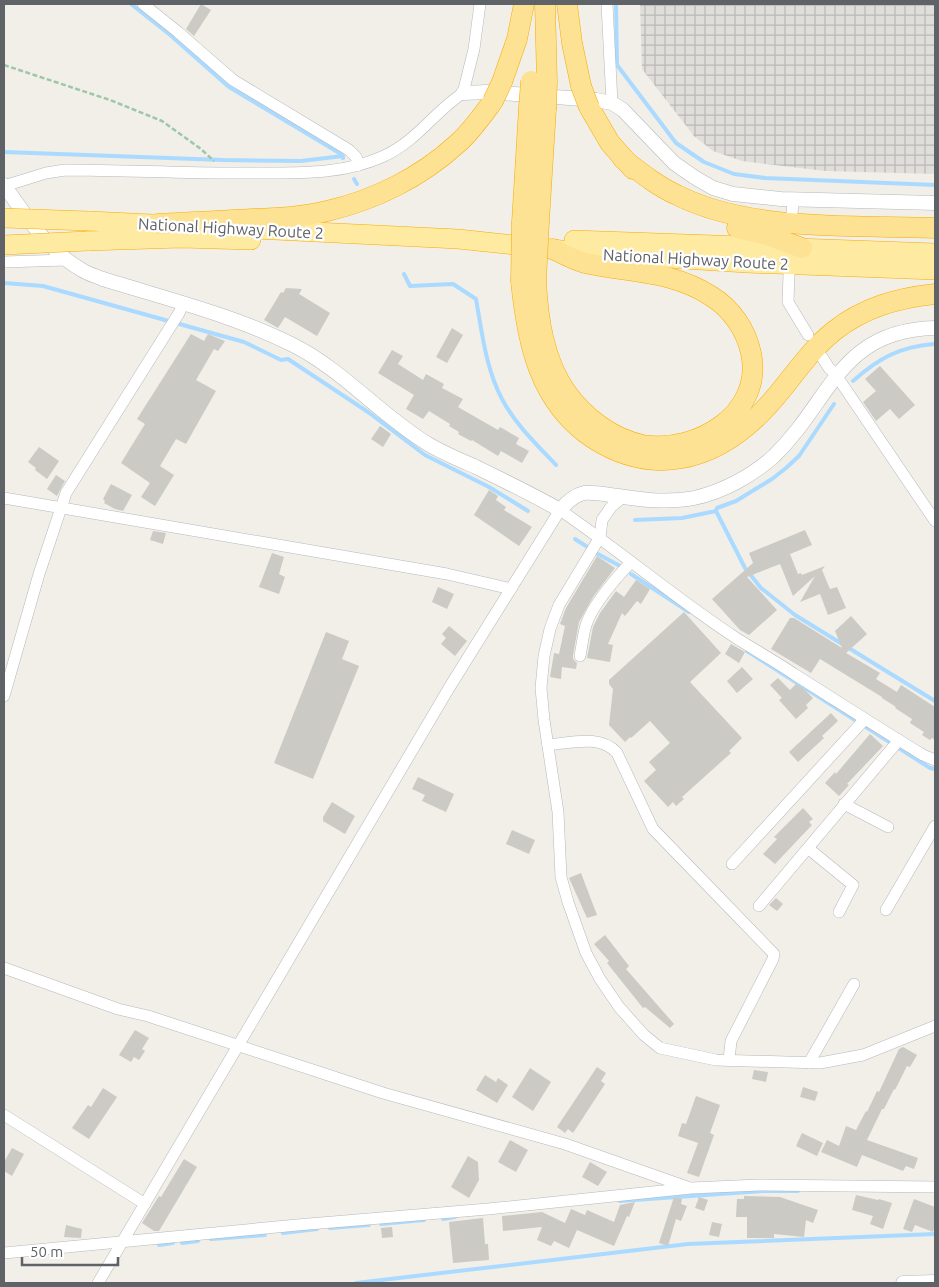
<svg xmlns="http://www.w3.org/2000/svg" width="939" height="1287" font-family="Ubuntu,sans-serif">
<defs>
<pattern id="industrial-grid" width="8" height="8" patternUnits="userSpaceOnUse" patternTransform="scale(1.25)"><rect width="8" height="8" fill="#e0deda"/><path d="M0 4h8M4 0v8" fill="none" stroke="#b9b8b5"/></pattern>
</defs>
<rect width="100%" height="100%" fill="#f1efe8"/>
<polygon fill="url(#industrial-grid)" points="640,4 935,4 935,174 825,171 742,161 713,151 694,136 642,69"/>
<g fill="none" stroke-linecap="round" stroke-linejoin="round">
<g stroke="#aadaff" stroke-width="4">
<polyline points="131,4 169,34 229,87 341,154 343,158"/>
<polyline points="616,4 617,65 676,143 704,162 734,174 765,178 935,185"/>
<polyline points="4,152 223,160 301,161 343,156"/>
<polyline points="354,179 357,184"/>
<path d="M404,274L410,286L453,284L476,299C482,333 486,369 502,399C515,424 537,445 556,465"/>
<polyline points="4,283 43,286 244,342 281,360 288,359 368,412 425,455 489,487 528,511"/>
<path d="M853,381C879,358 899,347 934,344"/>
<polyline points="716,511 717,508 736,501 772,479 786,468 799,456 834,404"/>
<polyline points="635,520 682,518 716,511 745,568 761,588 795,615 935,701"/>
<polyline points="575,539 589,548"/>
<polyline points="596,553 620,566"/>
<polyline points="631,574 689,612"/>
<polyline points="747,651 930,768 935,769"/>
<polyline points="620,1201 763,1191 798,1191"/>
<polyline points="443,1219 455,1217"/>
<polyline points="381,1224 424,1220"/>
<polyline points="330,1228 369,1225"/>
<polyline points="283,1233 317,1229"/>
<polyline points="211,1239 265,1235"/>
<polyline points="182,1243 198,1241"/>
<polyline points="159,1245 173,1243"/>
<polyline points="356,1283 688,1244 935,1234"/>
</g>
</g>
<g fill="#cccac5">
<polygon points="201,4 211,10 194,36 186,29"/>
<polygon points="286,288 302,289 299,294 330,313 317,336 285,317 278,328 264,320 281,292 283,293"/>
<polygon points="452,328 463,335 447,363 436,357"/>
<polygon points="191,334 204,341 208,334 225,341 218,351 214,349 196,380 216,391 186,444 176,439 160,466 174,475 155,506 141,497 150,483 121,463 145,424 137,419"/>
<polygon points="392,350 403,356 398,364 423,380 426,374 444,384 442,388 463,399 458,407 498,430 500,427 519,438 516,444 529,451 522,463 501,451 498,456 472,440 471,441 458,434 459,432 449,426 450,424 429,411 423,419 406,409 414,395 378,373"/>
<polygon points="880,366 915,405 899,419 890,409 876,421 863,402 876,391 865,379"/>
<polygon points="380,426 391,434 383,447 371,439"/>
<polygon points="39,447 59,461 47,479 35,470 36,468 28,462"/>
<polygon points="56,475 65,481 57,496 47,489"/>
<polygon points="111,484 132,495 123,511 115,509 104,503 105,501 103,499"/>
<polygon points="489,490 498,496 496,500 506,507 504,510 532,527 519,546 474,515"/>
<polygon points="805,530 812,545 790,554 798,574 801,573 802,575 825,566 822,570 830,589 837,587 846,608 828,615 820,594 800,602 815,576 793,596 780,564 747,577 777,610 749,635 740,630 712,599 753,563 749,553"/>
<polygon points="153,531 166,533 163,544 150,540"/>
<polygon points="272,553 284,557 279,574 285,577 279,594 259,587"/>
<polygon points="597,556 615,568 593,597 579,622 573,655 573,659 577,663 576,669 562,667 561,679 550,677 554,653 559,654 565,626 560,624 566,608"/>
<polygon points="636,580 650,589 641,604 637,601 625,616 622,613 608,644 613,645 610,662 587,658 593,627 600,613 616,591 624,597"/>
<polygon points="438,587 454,594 447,609 432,602"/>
<polygon points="684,612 721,653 690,682 742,738 729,751 731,753 682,797 684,799 676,806 673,802 668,807 644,781 656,770 649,762 670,743 650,721 631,738 630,737 625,742 609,725 613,689 609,684 609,680"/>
<polygon points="851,616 867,634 846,653 880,673 876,679 897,692 901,685 935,707 935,740 932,738 930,740 922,735 924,732 910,723 912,719 895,708 896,707 882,698 882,697 820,659 811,673 771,649 790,618 794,618 842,648 835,631"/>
<polygon points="449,626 467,641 455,656 441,644 446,638 442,634"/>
<polygon points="326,632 349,641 342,659 359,666 313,779 274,763"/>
<polygon points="731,644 745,652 739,663 725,654"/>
<polygon points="742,667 753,679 737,693 727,681"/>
<polygon points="778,678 790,690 796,684 804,689 813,698 806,705 808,708 796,719 779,700 782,698 770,685"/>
<polygon points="831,713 838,721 822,736 824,738 798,762 789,752"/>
<polygon points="870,734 883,746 847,784 849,785 839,796 825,783 835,772 836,774"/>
<polygon points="418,777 454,794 446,812 422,801 425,795 412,789"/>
<polygon points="332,802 355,816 345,834 323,821 323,817"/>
<polygon points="803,808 813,819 809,822 812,825 775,864 763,854 777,839 774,837"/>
<polygon points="512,830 535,840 529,854 506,844"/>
<polygon points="581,873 597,915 587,918 569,878"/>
<polygon points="776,898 783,904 777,911 769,905"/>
<polygon points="605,935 629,966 626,969 674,1024 670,1028 645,1007 643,1008 607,963 609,961 594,944"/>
<polygon points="135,1030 149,1038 142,1049 145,1051 139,1060 134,1057 131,1062 119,1055"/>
<polygon points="903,1047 917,1055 910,1067 907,1066 895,1090 894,1089 884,1109 882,1109 867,1140 918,1158 914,1169 906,1166 903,1171 862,1155 857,1167 821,1152 827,1140 839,1146 846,1126 856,1130 866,1111 867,1112 877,1091 879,1092 899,1049"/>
<polygon points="597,1067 606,1073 601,1081 605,1084 573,1133 568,1129 565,1133 557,1127"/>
<polygon points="530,1068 551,1082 533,1111 512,1097"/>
<polygon points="754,1070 768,1072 766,1082 752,1079"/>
<polygon points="485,1075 496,1082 498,1078 508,1085 497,1103 476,1090"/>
<polygon points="803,1087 818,1092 815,1101 800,1097"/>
<polygon points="103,1088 117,1097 89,1139 72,1128 88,1105 91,1107"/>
<polygon points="696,1096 720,1105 710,1133 714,1135 699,1177 687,1173 698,1143 678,1136 682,1123 686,1124"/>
<polygon points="802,1133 823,1143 817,1156 796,1146"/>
<polygon points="510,1140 528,1150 516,1172 498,1162"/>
<polygon points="12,1148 24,1154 12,1176 4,1171 4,1162"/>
<polygon points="468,1156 478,1162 479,1180 469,1198 451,1187"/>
<polygon points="184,1159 197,1167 159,1231 154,1231 142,1223 159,1196 161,1197"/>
<polygon points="590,1162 607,1172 598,1186 582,1177"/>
<polygon points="856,1195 878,1200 879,1199 892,1203 883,1229 870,1224 873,1216 852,1210"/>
<polygon points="744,1196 780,1197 818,1210 813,1223 806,1220 804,1237 774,1234 774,1238 747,1238 747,1217 736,1217 737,1199 744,1199"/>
<polygon points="674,1197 682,1199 681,1204 687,1206 681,1221 676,1219 668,1246 659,1243"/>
<polygon points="699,1197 708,1200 704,1211 695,1208"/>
<polygon points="914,1199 935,1207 935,1226 933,1232 915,1225 912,1232 903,1229"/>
<polygon points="635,1202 629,1217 627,1216 614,1246 577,1230 569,1248 554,1241 551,1246 537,1240 542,1227 503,1231 502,1216 542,1212 565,1223 571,1209 585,1215 587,1210 614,1222 620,1205"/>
<polygon points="483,1218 485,1244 488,1244 489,1260 453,1263 449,1222"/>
<polygon points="712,1222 722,1224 719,1237 709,1235"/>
<polygon points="66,1225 82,1229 81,1238 64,1237"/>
<polygon points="392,1227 393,1237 382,1238 381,1228"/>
</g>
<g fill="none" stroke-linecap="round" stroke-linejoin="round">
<defs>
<g id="minor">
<polyline points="143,4 178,32 233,80 349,150 356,157 359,165"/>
<polyline points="607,4 612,103"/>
<path d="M4,186L46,173L65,170C128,170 191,174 254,173C298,173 343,175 384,156C418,140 434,112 463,93L474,49L480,4"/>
<polyline points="792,215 793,200"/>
<polyline points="4,262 66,260"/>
<polyline points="789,274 788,302 808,335"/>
<polyline points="822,357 829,368 836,375 935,521"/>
<polyline points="623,497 611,507 602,520 600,537 559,605 550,629 544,656 541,688 544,720 558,812 561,877 568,902 586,953 600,979 619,1007 644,1035 660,1048 716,1060 820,1063 863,1055 935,1026"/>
<polyline points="4,498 447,574 511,589"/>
<path d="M580,656C582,646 583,635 586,625C592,606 617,577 631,562"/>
<polyline points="4,696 39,574 66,493 179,313 183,304"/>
<path d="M548,745C570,743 600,734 617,753L653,829L774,954L773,959L731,1041L729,1060"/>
<polyline points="844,804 888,827"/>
<polyline points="809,849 853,885 839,912"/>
<polyline points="732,864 864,720"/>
<polyline points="759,906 899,740"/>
<polyline points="886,910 935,826"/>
<polyline points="4,968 118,1009 148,1016 383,1093 565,1144 687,1187"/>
<polyline points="809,1063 854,984"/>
<polyline points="4,1115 145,1204"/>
<polyline points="4,1253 297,1225 488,1209 691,1188 759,1185 935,1187"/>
<path d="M98,1283L449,688L560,510C620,551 675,598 736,638C755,650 775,661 794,674C837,701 880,729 923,755L935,760"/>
</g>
<g id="tertiary">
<polyline points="463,93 487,92 596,100 612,103 623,110 674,163 694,177 713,188 733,194 781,199 935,203"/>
<path d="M4,185C26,216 48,251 82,270C88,274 96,276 103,279C167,299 233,315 293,345C343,370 380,415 428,444C443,453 460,460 476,467C505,481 533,495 560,510C566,503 575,495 584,493C595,492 608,495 618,496C643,500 669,503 694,498C722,492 752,476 774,456C831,401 839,330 935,328"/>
<polyline points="903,1283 935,1282"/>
</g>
<g id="trunk">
<polyline points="89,221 173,225"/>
<polyline points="233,228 458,239 589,253 747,263 935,270"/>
<polyline points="574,240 935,253"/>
<polyline points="87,241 181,238 251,240"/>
</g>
<g id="motorway">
<polyline points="545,4 547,82"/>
<polyline points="567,4 572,43 581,86"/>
<polyline points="502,82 517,39 524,4"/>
<polyline points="589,107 610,143 633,169"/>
<path d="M623,159C640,172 657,186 677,195C750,232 855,225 935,228"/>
<polyline points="539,221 546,109"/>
<polyline points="522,222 529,107"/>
<path d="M157,224C189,222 220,221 252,219C277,218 303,217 327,211C375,200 421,177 457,144C471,132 482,116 493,101"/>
<polyline points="737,228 767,235 802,248"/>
<path d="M521,281C527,342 539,403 594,439C652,476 711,462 759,415C786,389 804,355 834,331C864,307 898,298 935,294"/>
<path d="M536,281C538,320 544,360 566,392C584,417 612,439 643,445C696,454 764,414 751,353C746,330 732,309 711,296C671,270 629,273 585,263C574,260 563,254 553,249"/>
</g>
</defs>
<use href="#minor" stroke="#b5b8bc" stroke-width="12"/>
<use href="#tertiary" stroke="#b5b8bc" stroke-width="15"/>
<use href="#trunk" stroke="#f9ab00" stroke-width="20"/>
<use href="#motorway" stroke="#f9ab00" stroke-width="21"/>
<polyline stroke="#9cc7a9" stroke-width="2.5" stroke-dasharray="5 2.5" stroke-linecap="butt" points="4,65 110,100 162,121 201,149 214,161"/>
<use href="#minor" stroke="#fff" stroke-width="11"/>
<use href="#tertiary" stroke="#fff" stroke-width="14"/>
<use href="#trunk" stroke="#feeaa1" stroke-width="19"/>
<use href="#motorway" stroke="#fde293" stroke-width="20"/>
<defs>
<g id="trunk-bridge">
<polyline points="4,218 89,221"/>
<polyline points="4,245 87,241"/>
</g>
<g id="motorway-bridge">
<polyline points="581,86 589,107"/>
<polyline points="493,101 502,82"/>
<polyline points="529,107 531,81"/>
<polyline points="546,109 547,82"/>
<polyline points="521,281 522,222"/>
<polyline points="536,281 539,221"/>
</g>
</defs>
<use href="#trunk-bridge" stroke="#f9ab00" stroke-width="20" stroke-linecap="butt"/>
<use href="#motorway-bridge" stroke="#f9ab00" stroke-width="21" stroke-linecap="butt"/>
<use href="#trunk-bridge" stroke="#feeaa1" stroke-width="19"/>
<use href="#motorway-bridge" stroke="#fde293" stroke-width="20"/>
</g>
<g text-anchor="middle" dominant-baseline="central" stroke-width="4.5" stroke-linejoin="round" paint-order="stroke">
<g font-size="16" fill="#5f6368" stroke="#fff">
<text transform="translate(231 228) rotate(3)">National Highway Route 2</text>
<text transform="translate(696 259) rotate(3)">National Highway Route 2</text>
</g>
</g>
<rect width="939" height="1287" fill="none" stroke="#5f6368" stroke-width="10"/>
<path d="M22 1257v8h96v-8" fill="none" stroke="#5f6368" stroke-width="2.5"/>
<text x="30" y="1257" font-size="15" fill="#5f6368" stroke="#ffffff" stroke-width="4" paint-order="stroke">50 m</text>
</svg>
